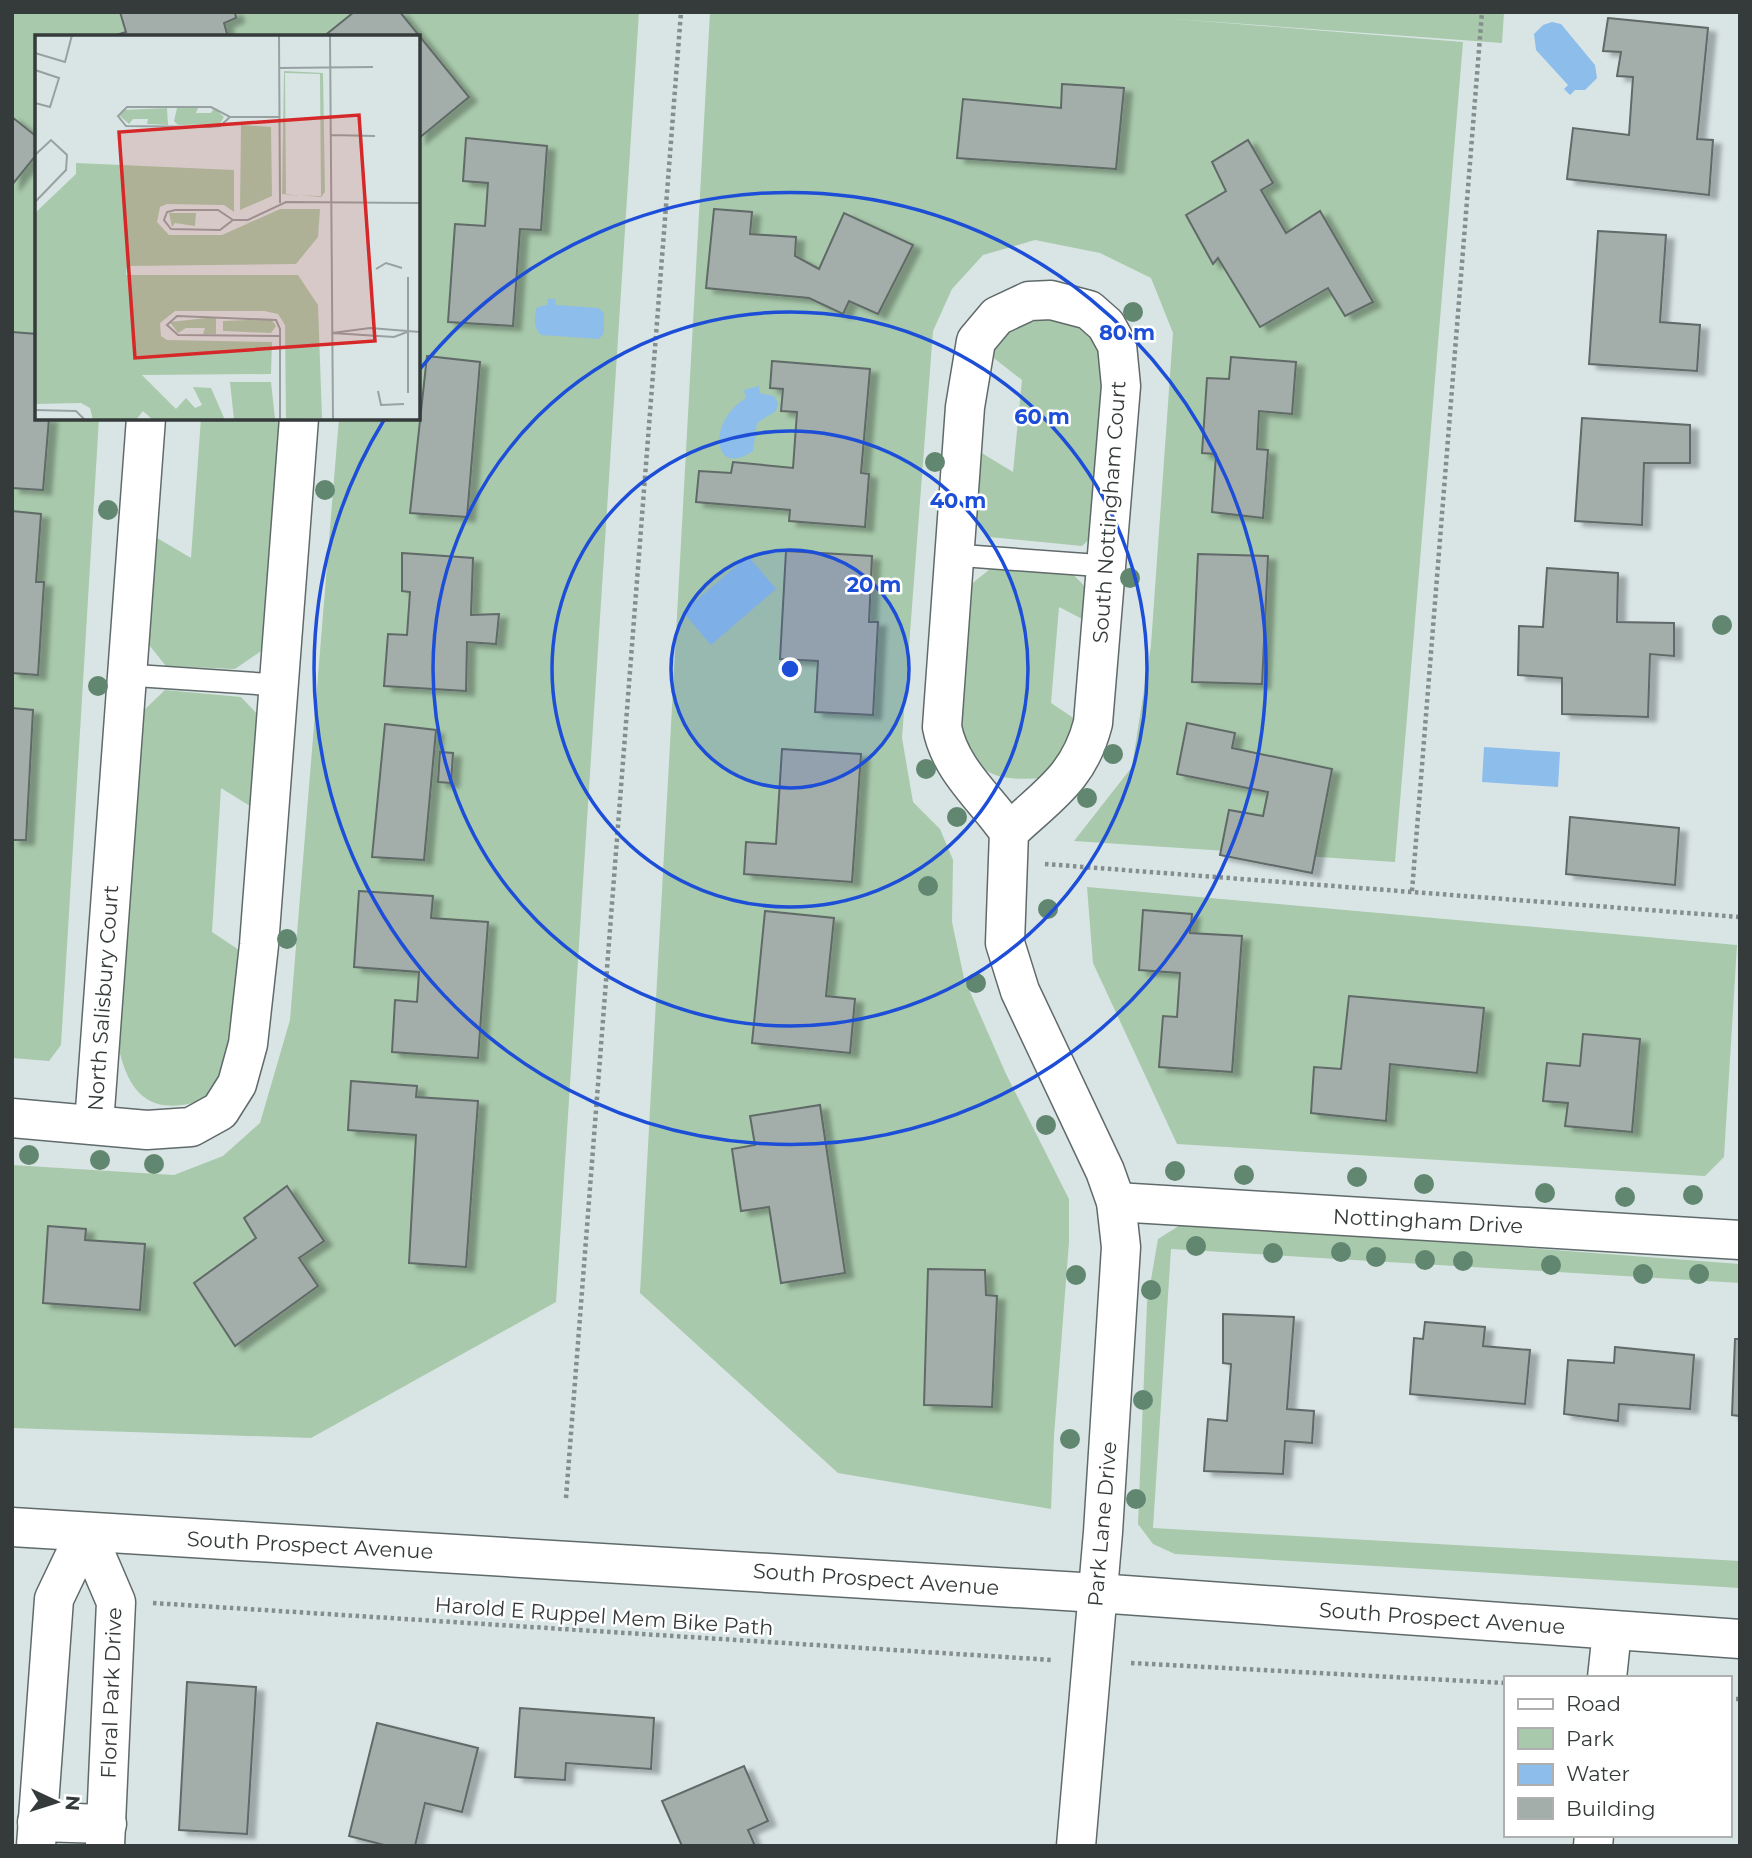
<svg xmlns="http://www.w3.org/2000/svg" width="1752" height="1858" font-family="Montserrat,sans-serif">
<defs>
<filter id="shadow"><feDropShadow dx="8" dy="4.5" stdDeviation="2" flood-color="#0004"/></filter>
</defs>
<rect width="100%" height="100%" fill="#d9e5e5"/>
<g fill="#a8c9ab">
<polygon points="12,12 639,12 556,1302 311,1438 12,1428 12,1165 174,1175 223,1156 260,1123 290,1020 339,418 418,418 418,37 37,37 37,418 99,418 61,1045 49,1061 12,1058"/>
<polygon points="710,12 1504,12 1502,43 1163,18 1463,42 1395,862 1074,841 1132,767 1151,645 1173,333 1151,278 1100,253 1035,240 983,255 952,289 933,331 902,738 913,802 940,829 953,860 952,922 964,978 1006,1074 1069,1199 1069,1242 1054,1436 1051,1509 838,1473 640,1293"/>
<path d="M1067,313L1104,337L1100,529L1082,546L989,537L975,516L980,452L1013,472L1022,380L990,355C1014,319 1026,319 1067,313Z"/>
<polygon points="201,418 290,418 270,645 235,669 166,666 145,640 152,535 191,558"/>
<path d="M995,565L1068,569L1092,594L1090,623L1059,607L1051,703L1081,723L1044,778C997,781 978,778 960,730L969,586Z"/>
<path d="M165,690L241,697L265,722L258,811L221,788L212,932L248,956C244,1001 245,1047 220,1086C214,1094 198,1102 188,1104C134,1115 122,1071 115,1028L140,714Z"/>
<polygon points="1087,887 1737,945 1724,1157 1705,1176 1177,1144 1093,963"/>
<polygon points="1185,1222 1740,1264 1740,1283 1171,1249 1153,1528 1740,1561 1740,1588 1175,1554 1153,1544 1138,1524 1147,1303 1158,1239"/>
</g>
<g fill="#8dbdea">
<polygon points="1552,22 1561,24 1595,65 1597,78 1585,90 1575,90 1570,95 1564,89 1568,85 1536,50 1534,34 1543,25"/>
<path d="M548,299H555L556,305L599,308L604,314V333L599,339L541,335C533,328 534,316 537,307L547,305Z"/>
<path d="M759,386L760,393L774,396L778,403L776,411L757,423L753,451C713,479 706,422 746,398L744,390Z"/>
<polygon points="748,556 776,589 711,645 683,612"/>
<polygon points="1484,747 1560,752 1558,787 1482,782"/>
</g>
<g fill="#a3adaa" stroke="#616a67" stroke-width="2" filter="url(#shadow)">
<polygon points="120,12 235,12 236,18 224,23 228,37 110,37 126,32"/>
<polygon points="354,12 400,12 469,97 418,139 418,37 323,37"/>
<polygon points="1608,18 1708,28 1697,139 1713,140 1709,195 1567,179 1573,128 1629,135 1633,77 1617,76 1621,52 1603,51"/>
<polygon points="1062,84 1124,88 1116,169 957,158 963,99 1061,108"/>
<polygon points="12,117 37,137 37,154 12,185"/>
<polygon points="466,138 547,146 541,230 520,229 513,326 448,322 455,224 485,226 488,183 463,181"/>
<polygon points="1248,140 1273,183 1261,190 1286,233 1320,211 1373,302 1345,316 1328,288 1260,327 1218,258 1213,264 1186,215 1226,191 1212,162"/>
<polygon points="714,209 752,212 750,234 796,237 795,256 819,269 844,213 913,245 878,314 849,301 843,314 809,298 706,288"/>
<polygon points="1598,231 1666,235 1660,322 1700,325 1697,371 1589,364"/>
<polygon points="12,332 37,334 37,418 49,418 43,490 12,488"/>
<polygon points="427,356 480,362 467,517 410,513"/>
<polygon points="1231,357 1296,362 1292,414 1259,411 1257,449 1268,450 1263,518 1212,512 1216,454 1202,453 1207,378 1229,379"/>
<polygon points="772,361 870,369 861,473 869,474 865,527 789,521 790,510 696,502 699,471 731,473 733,462 793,468 797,412 781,411 783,389 770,388"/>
<polygon points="1582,418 1690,425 1690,463 1644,463 1642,525 1575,521"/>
<polygon points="12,511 41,514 36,582 44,582 38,675 12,673"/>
<polygon points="786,551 872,556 869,622 878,622 873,715 815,712 818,661 780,659"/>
<polygon points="402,553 473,558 471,615 499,614 496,644 467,642 466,691 384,686 388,634 407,635 410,592 402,591"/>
<polygon points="1198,554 1268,556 1262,684 1192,682"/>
<polygon points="1547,568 1618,573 1617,622 1674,623 1674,656 1650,654 1648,717 1562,714 1562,678 1518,675 1519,626 1543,627"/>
<polygon points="12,708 33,710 26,840 12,840"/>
<polygon points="1187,723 1235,733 1232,748 1332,769 1312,873 1220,855 1229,810 1263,816 1268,792 1177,774"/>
<polygon points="385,724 436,730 424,860 372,857"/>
<polygon points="782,749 861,754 852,882 744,874 746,842 776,844"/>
<polygon points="440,752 453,753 451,783 438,782"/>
<polygon points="1570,817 1679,828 1675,885 1566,874"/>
<polygon points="359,891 433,896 431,918 488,922 478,1058 392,1052 395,1000 417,1002 419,972 354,967"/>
<polygon points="1143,910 1192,914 1190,933 1242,936 1232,1072 1159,1067 1163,1016 1177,1017 1180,973 1139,970"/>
<polygon points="765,911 834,918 826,996 855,999 850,1053 752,1043"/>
<polygon points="1349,996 1484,1008 1477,1073 1390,1064 1386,1121 1311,1113 1314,1067 1341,1069"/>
<polygon points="1583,1034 1640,1039 1632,1132 1565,1126 1568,1103 1543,1101 1547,1063 1580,1066"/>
<polygon points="351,1081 417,1086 416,1097 478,1101 466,1267 409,1263 416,1135 348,1130"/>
<polygon points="820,1105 845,1273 781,1283 769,1207 741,1211 732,1149 755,1145 750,1116"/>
<polygon points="287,1186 324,1241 299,1258 318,1286 235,1346 194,1283 256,1238 244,1218"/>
<polygon points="48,1226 86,1229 85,1240 145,1244 140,1310 43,1303"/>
<polygon points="928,1269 985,1270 986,1295 997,1296 992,1407 924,1405"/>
<polygon points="1223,1314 1294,1317 1287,1409 1314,1411 1312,1443 1285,1441 1283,1474 1204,1471 1208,1419 1227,1421 1231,1364 1223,1363"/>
<polygon points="1425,1322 1485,1327 1483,1346 1530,1350 1525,1404 1410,1394 1414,1338 1423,1339"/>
<polygon points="1735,1339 1740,1339 1740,1416 1732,1415"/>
<polygon points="1615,1347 1694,1355 1690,1409 1619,1404 1618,1421 1564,1414 1568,1360 1614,1363"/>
<polygon points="187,1682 256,1687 247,1834 179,1830"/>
<polygon points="520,1708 654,1718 651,1769 566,1763 565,1780 515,1777"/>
<polygon points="377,1723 478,1748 462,1812 425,1803 415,1846 388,1846 349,1836"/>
<polygon points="744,1766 768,1821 748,1830 755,1846 682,1846 662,1801"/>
</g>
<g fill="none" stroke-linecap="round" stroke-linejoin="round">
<defs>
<g id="lane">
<polyline points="955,555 1105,566"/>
<polyline points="128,675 277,685"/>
</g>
<g id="street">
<path d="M1009,832C1048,795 1079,778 1093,723L1121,386L1117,345L1106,325L1089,310L1051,300L1029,301L997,316L976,341L965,407L942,727C950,770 985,797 1009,832L1005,943L1020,991L1105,1171L1116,1202L1121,1247L1103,1532L1076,1846"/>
<polyline points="12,1118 147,1130 191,1127 220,1111 237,1084 248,1044 259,945 299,418"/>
<polyline points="94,1124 146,418"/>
<polyline points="1116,1202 1740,1240"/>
<polyline points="86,1532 116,1602 105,1846"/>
<polyline points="1607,1678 1612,1631"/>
<polyline points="37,1822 107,1824"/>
<polyline points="36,1846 54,1599 86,1532"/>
<polyline points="1593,1846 1594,1835"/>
</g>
<polyline id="secondary" points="12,1527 1097,1593 1740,1639"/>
</defs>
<use href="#lane" stroke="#606a6a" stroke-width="24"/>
<use href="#street" stroke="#606a6a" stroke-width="41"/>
<use href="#secondary" stroke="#606a6a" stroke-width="41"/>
<g stroke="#858e8e" stroke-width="4.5" stroke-dasharray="3.5 3.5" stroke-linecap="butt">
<polyline points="1045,864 1740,917"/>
<polyline points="1412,891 1482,12"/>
<polyline points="566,1498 681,12"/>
<polyline points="153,1603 1052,1660"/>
<polyline points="1131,1663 1505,1683"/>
<polyline points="1729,1699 1740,1699"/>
</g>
<use href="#lane" stroke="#fff" stroke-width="21"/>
<use href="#street" stroke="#fff" stroke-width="38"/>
<use href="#secondary" stroke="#fff" stroke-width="38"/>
</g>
<g fill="#628770">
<circle cx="1133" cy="312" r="10"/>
<circle cx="935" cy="462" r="10"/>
<circle cx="325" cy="490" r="10"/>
<circle cx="108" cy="510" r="10"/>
<circle cx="1130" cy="578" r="10"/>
<circle cx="1722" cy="625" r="10"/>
<circle cx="98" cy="686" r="10"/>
<circle cx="1113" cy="754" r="10"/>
<circle cx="926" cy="769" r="10"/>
<circle cx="1087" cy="798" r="10"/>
<circle cx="957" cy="817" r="10"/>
<circle cx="928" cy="886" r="10"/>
<circle cx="1048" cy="909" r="10"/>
<circle cx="287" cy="939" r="10"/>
<circle cx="976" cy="983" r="10"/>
<circle cx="1046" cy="1125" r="10"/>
<circle cx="29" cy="1155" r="10"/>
<circle cx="100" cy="1160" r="10"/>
<circle cx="154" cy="1164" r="10"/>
<circle cx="1175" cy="1171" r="10"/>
<circle cx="1244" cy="1175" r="10"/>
<circle cx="1357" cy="1177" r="10"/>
<circle cx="1424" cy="1184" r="10"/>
<circle cx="1545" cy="1193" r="10"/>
<circle cx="1693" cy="1195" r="10"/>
<circle cx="1625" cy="1197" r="10"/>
<circle cx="1196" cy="1246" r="10"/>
<circle cx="1341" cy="1252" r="10"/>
<circle cx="1273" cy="1253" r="10"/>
<circle cx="1376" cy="1257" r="10"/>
<circle cx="1425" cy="1260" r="10"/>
<circle cx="1463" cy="1261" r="10"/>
<circle cx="1551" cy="1265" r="10"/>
<circle cx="1643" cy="1274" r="10"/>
<circle cx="1699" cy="1274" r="10"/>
<circle cx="1076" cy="1275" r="10"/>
<circle cx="1151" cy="1290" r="10"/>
<circle cx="1143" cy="1400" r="10"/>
<circle cx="1070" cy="1439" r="10"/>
<circle cx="1136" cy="1499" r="10"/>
</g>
<circle cx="790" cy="669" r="119" fill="#1d4ed8" fill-opacity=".12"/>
<g fill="none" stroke="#1d4ed8" stroke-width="3.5">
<circle cx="790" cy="669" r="119"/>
<circle cx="790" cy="669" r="238"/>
<circle cx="790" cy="669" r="357"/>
<path d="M420 369A476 476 0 1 1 384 420"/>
</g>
<g text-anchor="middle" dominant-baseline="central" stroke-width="5" stroke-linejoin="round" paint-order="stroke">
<g font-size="21" fill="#353a3a" stroke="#fff">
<text transform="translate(1109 512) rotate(-86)">South Nottingham Court</text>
<text transform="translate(103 998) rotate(-86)">North Salisbury Court</text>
<text transform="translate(1428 1221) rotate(3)">Nottingham Drive</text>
<text transform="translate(1102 1524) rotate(-85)">Park Lane Drive</text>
<text transform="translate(310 1545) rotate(3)">South Prospect Avenue</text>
<text transform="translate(876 1579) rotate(4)">South Prospect Avenue</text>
<text transform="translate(604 1616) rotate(4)">Harold E Ruppel Mem Bike Path</text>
<text transform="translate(1442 1618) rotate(4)">South Prospect Avenue</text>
<text transform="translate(111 1693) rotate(-88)">Floral Park Drive</text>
</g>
</g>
<g transform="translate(35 35)">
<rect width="385" height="385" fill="#d9e5e5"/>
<path d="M249,36L288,38L290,157L286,162L247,159ZM250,38L285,39L286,161L251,160ZM132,73L133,90L112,89L113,84H98L94,89L85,81L87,75ZM142,73H163L161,78H176L179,73L189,82L185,89L143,90L139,86ZM206,90L236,92L237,161L205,175ZM41,128L199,135V177L189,170L132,169L125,172L122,187L134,200H187L245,174H285L283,202L261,229L92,231L91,240H263L283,270L287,383L251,384L250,290L243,279L229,276H140L125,288L126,301L132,305L237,307L236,339L107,340L141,374L151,363L160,373L167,370L158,352L176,353L190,385H118L108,376L101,385H58L55,373L46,368L0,369V178L41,139ZM134,178H161L160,191L140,188L137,192ZM181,282V299H168L170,293H151L143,298L135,287ZM236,284L241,291L236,298L188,296V286ZM195,347H236L240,384L199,385Z" fill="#a8c9ab" fill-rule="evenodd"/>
<path fill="none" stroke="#97a1a1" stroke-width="2" d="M244,0L245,168M295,0L298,385M0,18L30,27L37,0M244,33L338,32M0,35L24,43L15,72L0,68M195,82L185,91L174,92L91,91L83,81L92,72H176L195,82H244M296,100L340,101M0,120L16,105L32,120L31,135L0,167M198,185L183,175H140L132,177L129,185L136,194L185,195L198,185H213L251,167L385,168M341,234L351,228L367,233M373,242V358M297,298L335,293L385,297M297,298L359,302L372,297M244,301L143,300L132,290L142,281L241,285L245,294V385M343,356L346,370L369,369M0,375L41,376L50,385"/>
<path fill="#d62828" fill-opacity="0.15" stroke="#d62828" stroke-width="3.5" d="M324,80L340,306L100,323L84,97Z"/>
<rect width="385" height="385" fill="none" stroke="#353a3a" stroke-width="3.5"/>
</g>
<circle cx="790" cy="669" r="10" fill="#1d4ed8" stroke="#fff" stroke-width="3.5"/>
<g font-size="21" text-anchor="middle" font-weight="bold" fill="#1d4ed8" stroke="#fff" stroke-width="5" stroke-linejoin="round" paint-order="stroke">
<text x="1127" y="340">80 m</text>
<text x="1042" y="424">60 m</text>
<text x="958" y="508">40 m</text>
<text x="874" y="592">20 m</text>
</g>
<rect width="1752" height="1858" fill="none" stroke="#353a3a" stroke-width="28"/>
<rect x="1504" y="1676" width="228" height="161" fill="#ffffff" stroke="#aeb0b0" stroke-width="2"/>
<rect x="1518" y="1699" width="35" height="10" fill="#ffffff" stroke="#aeb0b0" stroke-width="2"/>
<text x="1566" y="1711" font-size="21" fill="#353a3a">Road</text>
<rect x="1518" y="1728" width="35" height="21" fill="#a8c9ab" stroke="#aeb0b0" stroke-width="2"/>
<text x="1566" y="1746" font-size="21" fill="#353a3a">Park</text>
<rect x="1518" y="1764" width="35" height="21" fill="#8dbdea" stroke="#aeb0b0" stroke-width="2"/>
<text x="1566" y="1781" font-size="21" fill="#353a3a">Water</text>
<rect x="1518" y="1798" width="35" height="21" fill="#a3adaa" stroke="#aeb0b0" stroke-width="2"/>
<text x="1566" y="1816" font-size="21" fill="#353a3a">Building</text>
<g transform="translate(56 1802) rotate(94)" stroke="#ffffff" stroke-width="5" paint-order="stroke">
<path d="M0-5L12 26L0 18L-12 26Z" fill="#353a3a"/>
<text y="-10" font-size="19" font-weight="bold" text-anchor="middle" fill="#353a3a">N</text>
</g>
</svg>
